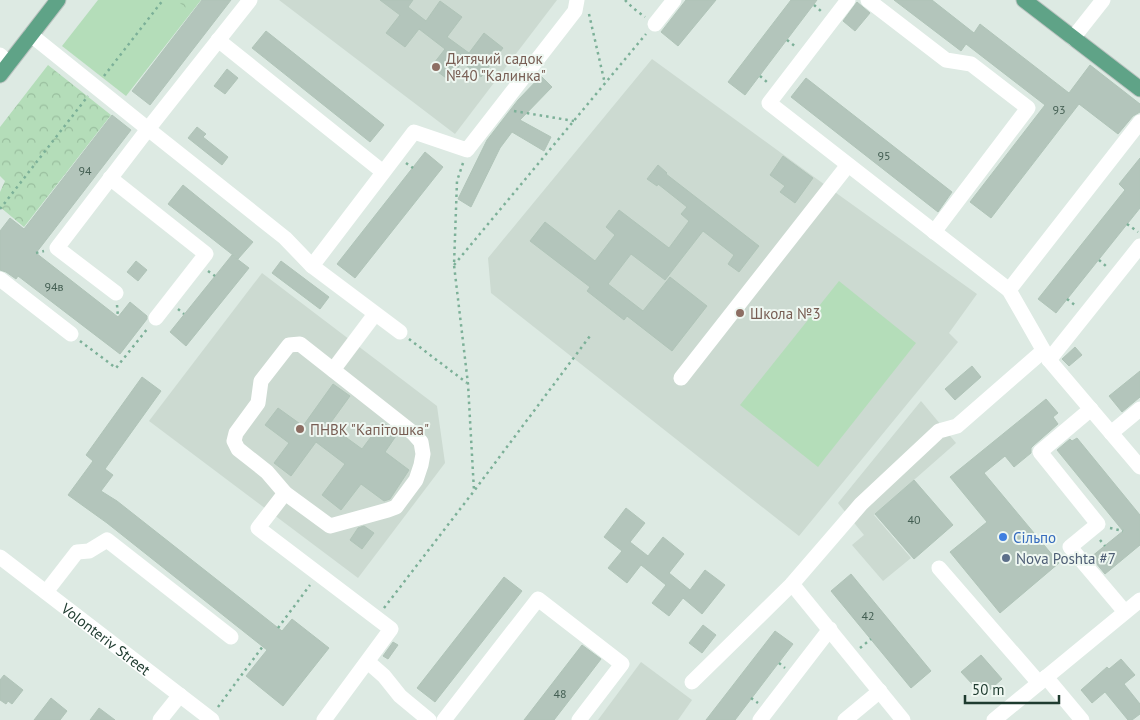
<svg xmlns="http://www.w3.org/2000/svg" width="1140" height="720" font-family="'PT Sans',sans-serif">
<defs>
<pattern id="forest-crowns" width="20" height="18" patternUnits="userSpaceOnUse" patternTransform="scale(1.25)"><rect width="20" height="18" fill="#b4ddb9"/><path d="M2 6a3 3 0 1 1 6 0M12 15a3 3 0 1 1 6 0" fill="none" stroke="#9abf9f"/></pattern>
</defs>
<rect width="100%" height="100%" fill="#ddeae3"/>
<g fill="#ccdad1">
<polygon points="279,0 557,0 455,134"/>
<polygon points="652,59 832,190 977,294 949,333 958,342 799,536 491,293 488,258"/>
<polygon points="262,273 437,406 445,463 358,578 149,421"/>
<polygon points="921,401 956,443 874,515 911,558 883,581 852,545 864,535 838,503"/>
<polygon points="641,662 692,700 678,720 598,720"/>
</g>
<g fill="#b4ddb9">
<polygon points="98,0 201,0 126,96 62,46"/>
<polygon points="839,281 916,343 818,467 740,405"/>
</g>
<g fill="url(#forest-crowns)">
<polygon points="176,0 200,0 191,12"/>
<polygon points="48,65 111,115 24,227 0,207 0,192 5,181 0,176 0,127"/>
</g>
<g fill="#b3c5bb" stroke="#b0c4b8">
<polygon points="202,0 231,0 150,105 132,91"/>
<polygon points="380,0 413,0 408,7 426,21 440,1 462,17 447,37 469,53 484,33 503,48 481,77 462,62 449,80 431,67 445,49 419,29 405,47 386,33 400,15"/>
<polygon points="686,0 716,0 678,46 661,32"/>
<polygon points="791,0 817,0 745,95 728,82"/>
<polygon points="894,0 932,0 974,33 980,24 1069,93 1090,65 1140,104 1140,112 1133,116 1118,134 1079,104 991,218 970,202 1045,105 966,44 961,51"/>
<polygon points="857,2 870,13 855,31 843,21"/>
<polygon points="266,31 384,125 370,142 252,48"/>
<polygon points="227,69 238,78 225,94 214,86"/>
<polygon points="541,76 552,87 520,120 551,137 544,151 512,132 500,148 471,207 458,199 487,140 518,100"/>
<polygon points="806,78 952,192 938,212 791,97"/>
<polygon points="112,115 131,130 36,253 118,317 130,302 147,316 147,319 120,354 18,276 16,279 6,272 0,270 0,231 10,218 24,229"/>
<polygon points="197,127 206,134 203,137 228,157 222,165 188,138"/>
<polygon points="425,152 443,167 355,278 337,264"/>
<polygon points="783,156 813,178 795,203 780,192 785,186 770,175"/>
<polygon points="1140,158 1140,208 1056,313 1038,299 1125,190 1119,184"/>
<polygon points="658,165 667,173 666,174 759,246 739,272 728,264 734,255 703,231 665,280 631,254 608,284 643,311 670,277 707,306 672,351 627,316 624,320 587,291 590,287 530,241 545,222 595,261 615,235 606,227 619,210 669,248 689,221 681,214 687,207 658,184 657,186 647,179"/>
<polygon points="183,185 253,242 238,259 168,204"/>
<polygon points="232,255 249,268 186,346 170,332"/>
<polygon points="136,261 147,270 138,281 127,272"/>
<polygon points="281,261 329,297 320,309 272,273"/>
<polygon points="1075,347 1082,355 1069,366 1062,359"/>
<polygon points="972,366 981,377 955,400 945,389"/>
<polygon points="1140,371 1140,397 1122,412 1109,396"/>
<polygon points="142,377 161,391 105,469 113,475 101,491 117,501 282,631 292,619 329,648 283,706 246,676 267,650 107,523 68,495 93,461 86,455"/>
<polygon points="333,384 350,396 329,425 362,449 382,422 398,433 385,452 409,470 390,499 384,501 361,484 341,510 322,495 345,464 316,442 291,476 274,463 289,443 265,425 278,408 303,426"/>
<polygon points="1046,399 1058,413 1053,417 1058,424 1034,445 1031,448 1031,453 1014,467 1005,456 984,473 1059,563 1000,613 950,552 987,522 950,477"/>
<polygon points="1077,438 1140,515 1140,545 1105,574 1091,557 1123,531 1057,450 1070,439 1072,441"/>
<polygon points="914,480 953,525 914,559 875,514"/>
<polygon points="626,508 645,523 630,542 648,556 663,537 684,554 669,573 690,590 705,570 725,585 702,614 683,598 669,616 652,603 666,585 641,565 627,583 608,568 622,551 604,537"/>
<polygon points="364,526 374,533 362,549 350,540 358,528"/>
<polygon points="851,574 931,671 911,688 831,591"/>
<polygon points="504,577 522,591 435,702 417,688"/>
<polygon points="703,625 716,635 702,653 689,643"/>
<polygon points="775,631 793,644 735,720 706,720"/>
<polygon points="393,642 398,645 388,659 383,656"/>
<polygon points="582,645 601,659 588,676 554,720 524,720"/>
<polygon points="981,655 1002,679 985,694 977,685 975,687 961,672"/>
<polygon points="1121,659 1135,675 1124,684 1140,704 1140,714 1132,720 1128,720 1105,692 1092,703 1081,690 1107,667 1109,669"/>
<polygon points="4,675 23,690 12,704 8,701 6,704 0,700 0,680"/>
<polygon points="51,698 67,711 60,720 34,720"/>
<polygon points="99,708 115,720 90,720"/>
</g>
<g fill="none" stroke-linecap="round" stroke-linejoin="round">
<defs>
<g id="major">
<polyline points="1024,0 1140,89"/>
<polyline points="0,75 58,0"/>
</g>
</defs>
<use href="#major" stroke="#bcc4c1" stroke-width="17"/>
<g stroke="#7cb098" stroke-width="2.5" stroke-dasharray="2.5 4" stroke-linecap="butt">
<polyline points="625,0 633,8 645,17"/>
<polyline points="814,5 822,12"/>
<polyline points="589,14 605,84"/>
<polyline points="787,40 796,47"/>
<polyline points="104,76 163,0"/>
<polyline points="760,76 768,83"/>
<polyline points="514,111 574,121"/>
<polyline points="406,163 413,168"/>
<polyline points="463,163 457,181 454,265 468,384 474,491"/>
<polyline points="0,209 88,96"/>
<polyline points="1127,224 1138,232"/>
<polyline points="36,253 44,251"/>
<polyline points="1099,260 1107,267"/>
<polyline points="454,265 646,34"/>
<polyline points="208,271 215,276"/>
<polyline points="1067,299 1076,306"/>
<polyline points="117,305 118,317"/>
<polyline points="178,309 184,314"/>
<polyline points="409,339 467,383"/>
<polyline points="80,341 116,368 148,328"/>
<polyline points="1110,528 1123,531"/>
<polyline points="1100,540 1105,546"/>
<polyline points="384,608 474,491 590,336"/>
<polyline points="278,628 310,585"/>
<polyline points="860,648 871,639"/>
<polyline points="779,663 785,668"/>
<polyline points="751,698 758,703"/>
<polyline points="218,707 263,646"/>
</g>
<g stroke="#fff" stroke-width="15">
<polyline points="848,0 769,103 1009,290 1049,360 1140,467"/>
<polyline points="868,0 946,60 971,64 1028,108 934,232"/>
<polyline points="655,24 674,0"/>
<polyline points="31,35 148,129 250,0"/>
<polyline points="1073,38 1103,0"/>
<polyline points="218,40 383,172"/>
<polyline points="0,55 9,63"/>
<polyline points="110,178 206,254 156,318"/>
<polyline points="312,266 400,332"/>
<polyline points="0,279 71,334"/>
<polyline points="1009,290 1140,122"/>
<polyline points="116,293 57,248 148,129 285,238 312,266 414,132 467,150 575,11 577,0"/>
<polygon points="300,344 413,433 421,442 423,454 421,465 416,480 396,507 388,510 330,526 285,493 267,472 238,449 234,441 236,433 258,403 261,381 289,345"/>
<polyline points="1049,360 1140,246"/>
<polyline points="333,370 375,314"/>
<polyline points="681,378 848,165"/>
<polyline points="1091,409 1040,452 1098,524 1070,547 1125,612"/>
<polyline points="1111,433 1140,409"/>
<polyline points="285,493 258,528 391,629 324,720"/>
<path id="s1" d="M0,557L212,720"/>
<polyline points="939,568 1039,683"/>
<polyline points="792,584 903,720"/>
<polyline points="46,592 77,552 89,551 107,540 231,637"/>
<polyline points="368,662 384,676 400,696 429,720"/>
<polyline points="1046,677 1082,720"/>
<polyline points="692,682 792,584 861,504 939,431 957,426 1043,351"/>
<polyline points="160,720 180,695"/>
<polyline points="444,720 538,599 622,664 579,720"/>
<polyline points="760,720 830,629"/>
<polyline points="845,720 880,691"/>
<polyline points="994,720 1140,600"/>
</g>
<use href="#major" stroke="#5fa387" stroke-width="15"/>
</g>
<g fill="#8d6e63" stroke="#eef7f1" stroke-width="2">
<circle cx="436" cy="67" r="5"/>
<circle cx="740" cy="313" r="5"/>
<circle cx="300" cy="429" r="5"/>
</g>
<circle fill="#3f7fe0" stroke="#eef7f1" stroke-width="2" cx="1003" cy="537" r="5"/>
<circle fill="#5c6f8a" stroke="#eef7f1" stroke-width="2" cx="1006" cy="558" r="5"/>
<g text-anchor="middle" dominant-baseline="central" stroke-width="4" stroke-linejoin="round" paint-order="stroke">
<g font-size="12" fill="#435e52">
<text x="1059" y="109">93</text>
<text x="884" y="155">95</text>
<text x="85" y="170">94</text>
<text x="54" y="286">94в</text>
<text x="914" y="519">40</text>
<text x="868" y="615">42</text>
<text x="560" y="693">48</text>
</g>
<g font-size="15" fill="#785e54" stroke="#eef7f1" text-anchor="start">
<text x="446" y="58">Дитячий садок<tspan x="446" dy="17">№40 "Калинка"</tspan></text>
<text x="750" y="313">Школа №3</text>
<text x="310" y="429">ПНВК "Капітошка"</text>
</g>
<g font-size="15" fill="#366cbe" stroke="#eef7f1" text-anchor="start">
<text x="1013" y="537">Сільпо</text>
</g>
<g font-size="15" fill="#4e5e75" stroke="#eef7f1" text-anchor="start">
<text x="1016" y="558">Nova Poshta #7</text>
</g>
<g font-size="15" fill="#1e3b2f" stroke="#eef7f1">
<text stroke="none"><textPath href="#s1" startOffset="134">Volonteriv Street</textPath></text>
</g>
</g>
<path d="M965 695v8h94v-8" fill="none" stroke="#1e3b2f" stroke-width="2.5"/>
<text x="972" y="695" font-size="15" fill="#1e3b2f" stroke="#eef7f1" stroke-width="4" paint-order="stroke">50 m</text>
</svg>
